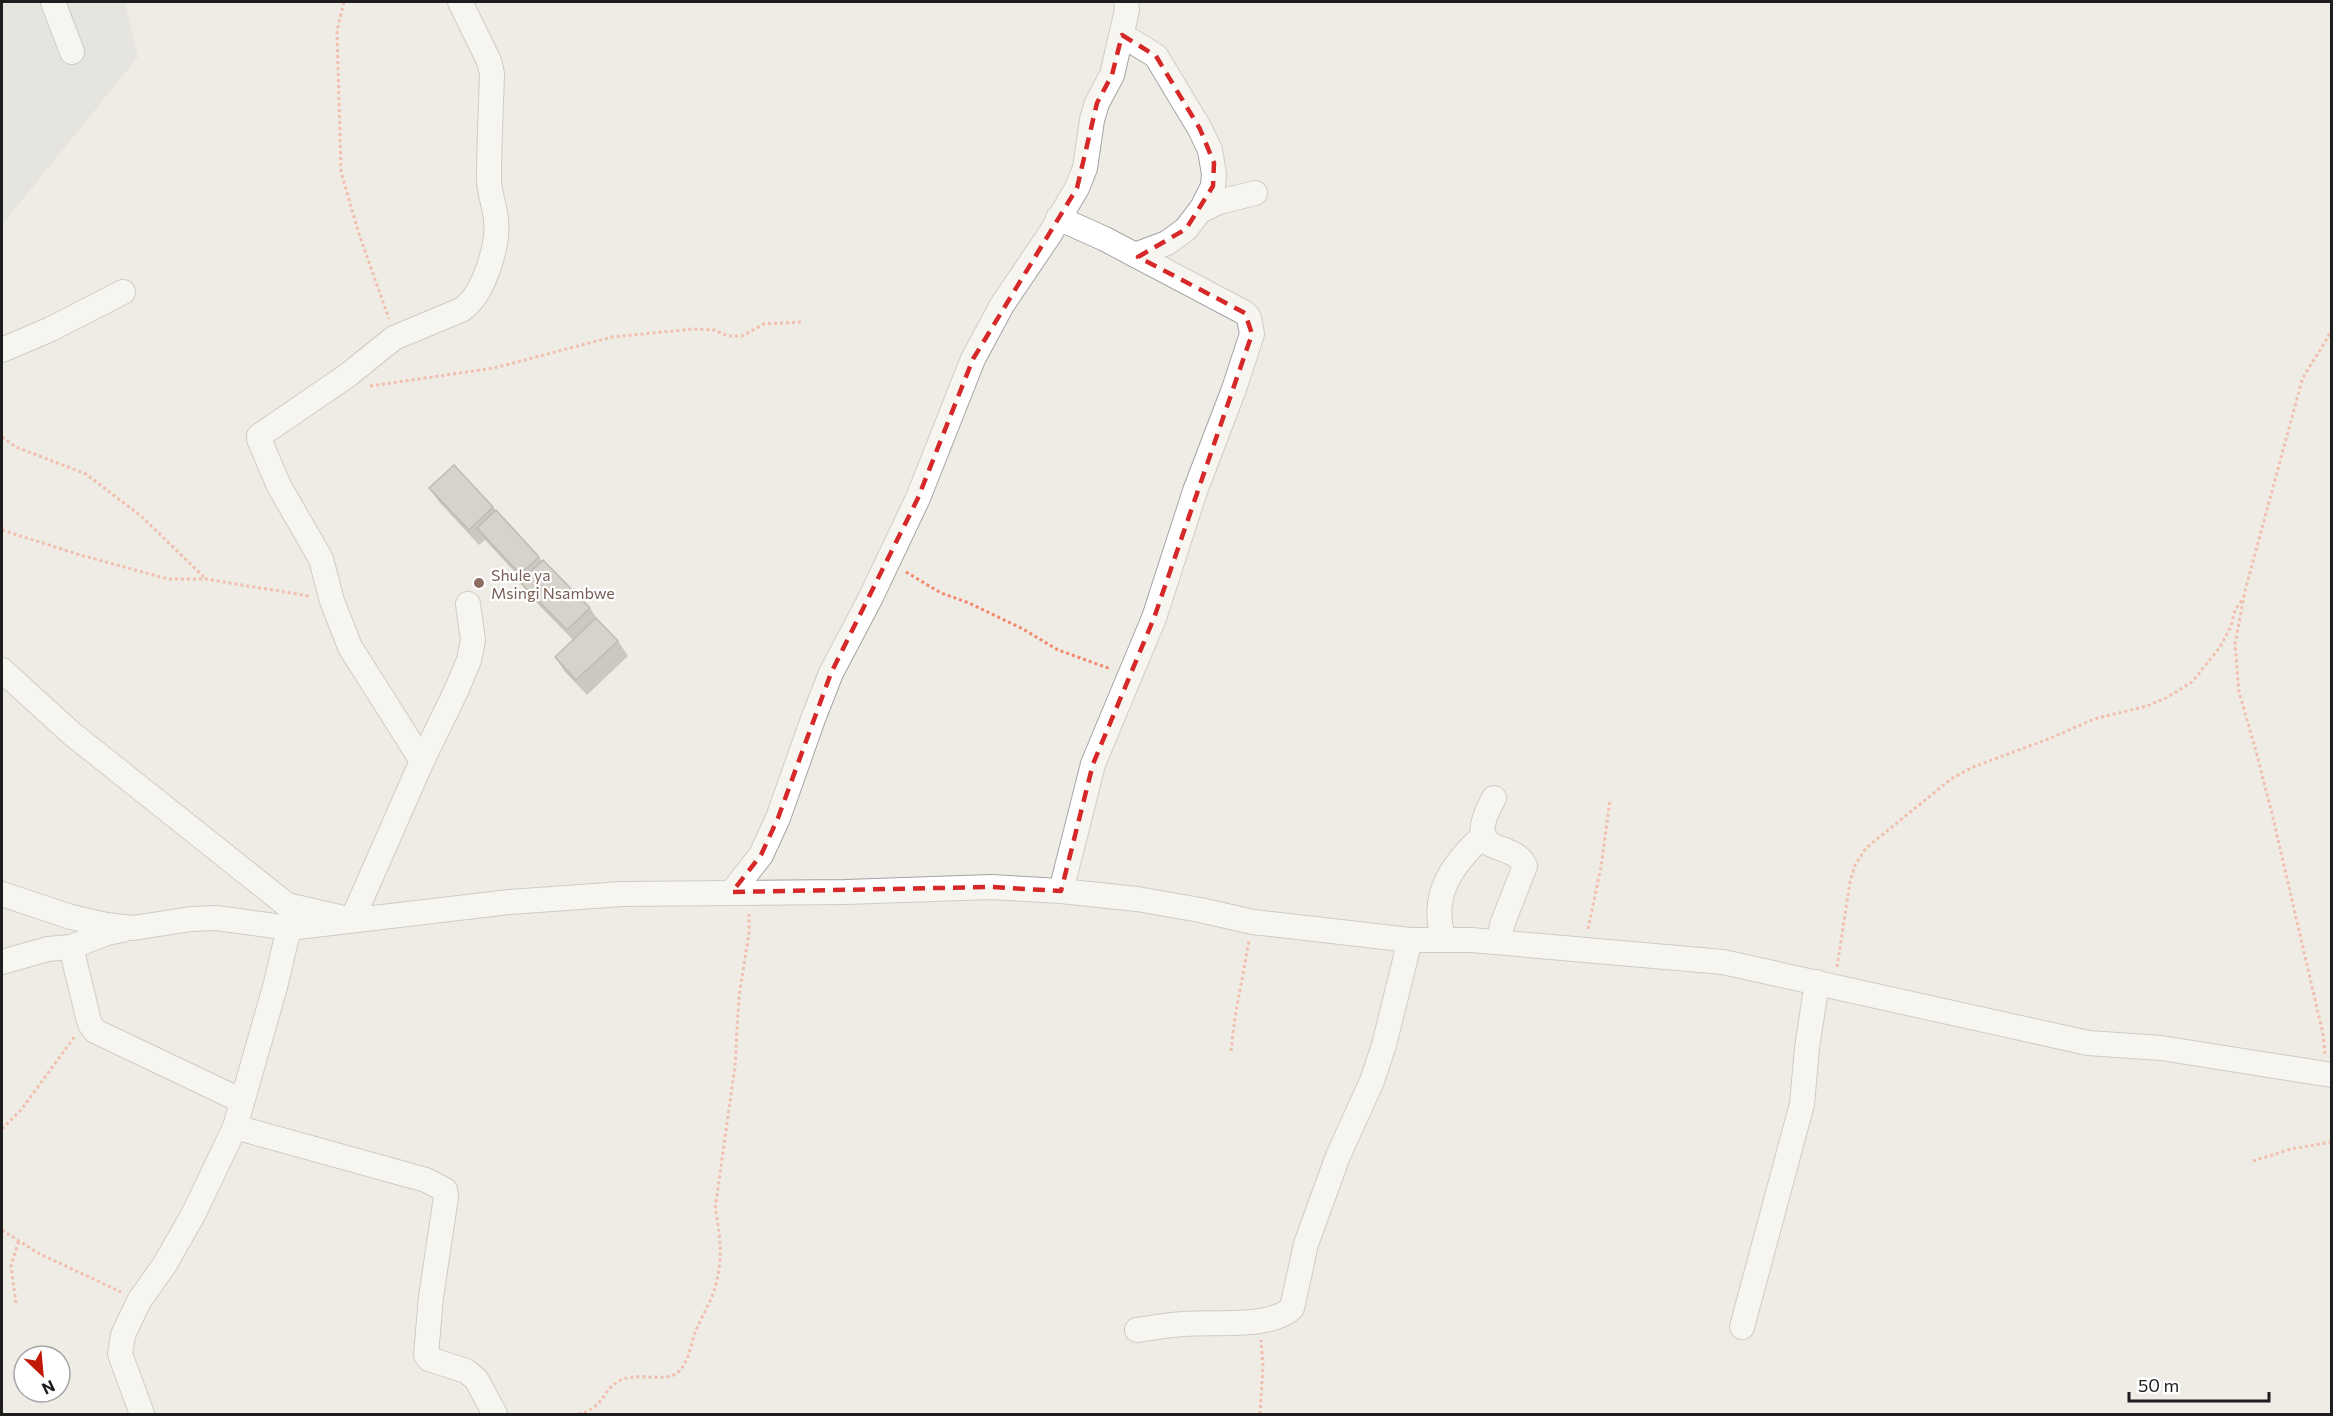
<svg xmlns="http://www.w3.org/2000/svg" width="2333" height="1416" font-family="Commissioner,sans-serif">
<rect width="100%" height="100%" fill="#eeece4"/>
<polygon fill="#dbdada" points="2,2 125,2 138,57 2,225"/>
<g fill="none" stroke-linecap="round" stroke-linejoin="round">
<defs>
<g id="minor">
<polyline points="53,2 72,52"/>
<polyline points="1122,35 1156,56 1200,129 1210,150 1214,174 1213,186 1202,208 1186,229 1167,243 1135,255"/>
<polyline points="1200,211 1219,202 1255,193"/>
<polyline points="1058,218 1105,239 1245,313 1249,318 1252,334 1234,389 1195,491 1154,618 1093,764 1061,891"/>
<polyline points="2,350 51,329 123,292"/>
<polyline points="2,670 71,733 287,905 352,920 422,761 457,689 469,660 473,640 468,604"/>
<path d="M422,761L350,647L332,601L321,559L279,486L259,439V436L348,375L394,338L461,310C483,297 499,245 496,220C495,206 489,193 489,179C489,144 491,109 492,74L489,61L460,2"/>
<path d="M1494,798C1459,861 1512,837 1525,866L1503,922L1498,942"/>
<polyline points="732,892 761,855 778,818 813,719 831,673 870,599 918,498 973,359 1002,305 1050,234 1077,188 1085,168 1092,120 1097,103 1112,75 1127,10 1126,2"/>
<polyline points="2,894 71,917 106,925 133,928 191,919 216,918 289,928 510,902 622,894 846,892 991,887 1061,891 1137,899 1200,910 1253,922 1410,940 1471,940 1723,962 2088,1043 2161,1048 2332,1075"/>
<path d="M1444,940C1429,896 1452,864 1484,835"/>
<polyline points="71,947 88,1017 90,1024 95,1031 242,1101"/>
<polyline points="2,962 48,949 71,947 107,933 122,930"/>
<polyline points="235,1127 426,1180 445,1190 446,1197 431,1297 426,1355 429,1359 466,1371 476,1379 495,1414"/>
<polyline points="1742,1327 1802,1104 1807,1048 1817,982"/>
<path d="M1137,1330C1152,1328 1167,1325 1183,1324C1212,1321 1271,1329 1292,1308L1306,1244L1338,1156L1372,1081L1384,1045L1410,940"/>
<polyline points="142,1414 120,1354 123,1335 139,1301 165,1264 194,1213 235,1127 275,987 289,928"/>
</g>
</defs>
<use href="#minor" stroke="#a4a4a4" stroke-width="26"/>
<g stroke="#f4886f" stroke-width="3" stroke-dasharray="3 3" stroke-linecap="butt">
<polyline points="344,2 337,31 341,172 359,234 389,319"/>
<polyline points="370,386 494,368 612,337 693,329 714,330 728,336 742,336 764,324 801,322"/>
<polyline points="2,437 16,447 86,474 141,516 205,578"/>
<polyline points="2,530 77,554 168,579 206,579 309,596"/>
<polyline points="906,572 941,593 969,603 1023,629 1058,650 1111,669"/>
<polyline points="1588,929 1601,867 1610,800"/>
<polyline points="1837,967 1850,882 1855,865 1866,848 1951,779 1973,767 2051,738 2094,719 2147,706 2166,698 2192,682 2220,647 2231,626 2235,610 2243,599"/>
<polyline points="1231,1051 1235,1017 1249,941"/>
<path d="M2325,1054L2323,1034L2273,818L2256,751L2239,692L2235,644L2245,591L2302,380C2311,362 2324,347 2332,328"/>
<polyline points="2,1129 21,1110 75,1036"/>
<polyline points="2253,1161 2291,1149 2332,1142"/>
<polyline points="2,1230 38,1253 121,1292"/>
<polyline points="16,1303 11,1266 19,1240"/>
<path d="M578,1414C605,1408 601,1391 619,1381C637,1371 664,1383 677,1373C688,1365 691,1345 695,1332C700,1321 706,1310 711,1299C723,1270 722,1239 715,1209L735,1066L739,996L749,933V914"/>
<polyline points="1260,1414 1263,1366 1261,1340"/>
</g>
<use href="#minor" stroke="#fff" stroke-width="24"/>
</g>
<polygon fill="#a09b95" points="429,488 493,507 542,561 590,608 600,623 618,641 628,656 587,695 565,672 555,657 573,640 531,597 520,582 522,580 485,540 479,545 440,503"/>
<g fill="#bab4ad" stroke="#827e79" stroke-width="1.5">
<polygon points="454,465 493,507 469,530 429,488"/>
<polygon points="496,510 539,557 520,574 477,528"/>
<polygon points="543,560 590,608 567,630 520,582"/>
<polygon points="596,618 618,641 576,680 555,657"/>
</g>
<path d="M0 0H2333V1416H0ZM1122,35L1156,56L1200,129L1214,163L1213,186L1186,229L1138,257L1245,313L1252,334L1154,618L1093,764L1061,891L991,887L732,892L761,855L778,818L831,673L918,498L973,359L1077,188L1097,103L1112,75Z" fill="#eeece4" fill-opacity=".55" fill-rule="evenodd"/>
<path fill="none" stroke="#d62828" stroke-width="4.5" stroke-dasharray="12 8" stroke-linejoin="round" d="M1122,35L1156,56L1200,129L1214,163L1213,186L1186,229L1138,257L1245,313L1252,334L1154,618L1093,764L1061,891L991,887L732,892L761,855L778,818L831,673L918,498L973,359L1077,188L1097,103L1112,75Z"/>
<circle fill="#8d6e63" stroke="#fff" stroke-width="2" cx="479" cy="583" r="6"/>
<g text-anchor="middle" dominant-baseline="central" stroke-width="4.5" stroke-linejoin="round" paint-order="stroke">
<g font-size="16" fill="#785e54" stroke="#fff" text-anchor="start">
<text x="491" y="574">Shule ya<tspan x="491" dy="18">Msingi Nsambwe</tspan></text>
</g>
</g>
<rect width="2333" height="1416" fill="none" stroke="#1d1d1d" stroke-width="6"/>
<g transform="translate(42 1374) rotate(154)"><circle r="28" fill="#ffffff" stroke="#a5a5a5" stroke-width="1.5"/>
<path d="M0-4.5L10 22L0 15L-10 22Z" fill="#c21808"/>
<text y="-9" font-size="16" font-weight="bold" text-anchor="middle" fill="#1d1d1d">N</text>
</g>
<path d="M2129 1392v9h140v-9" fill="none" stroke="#1d1d1d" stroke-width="3"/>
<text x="2138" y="1392" font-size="18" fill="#1d1d1d" stroke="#ffffff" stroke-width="4.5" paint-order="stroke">50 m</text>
</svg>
